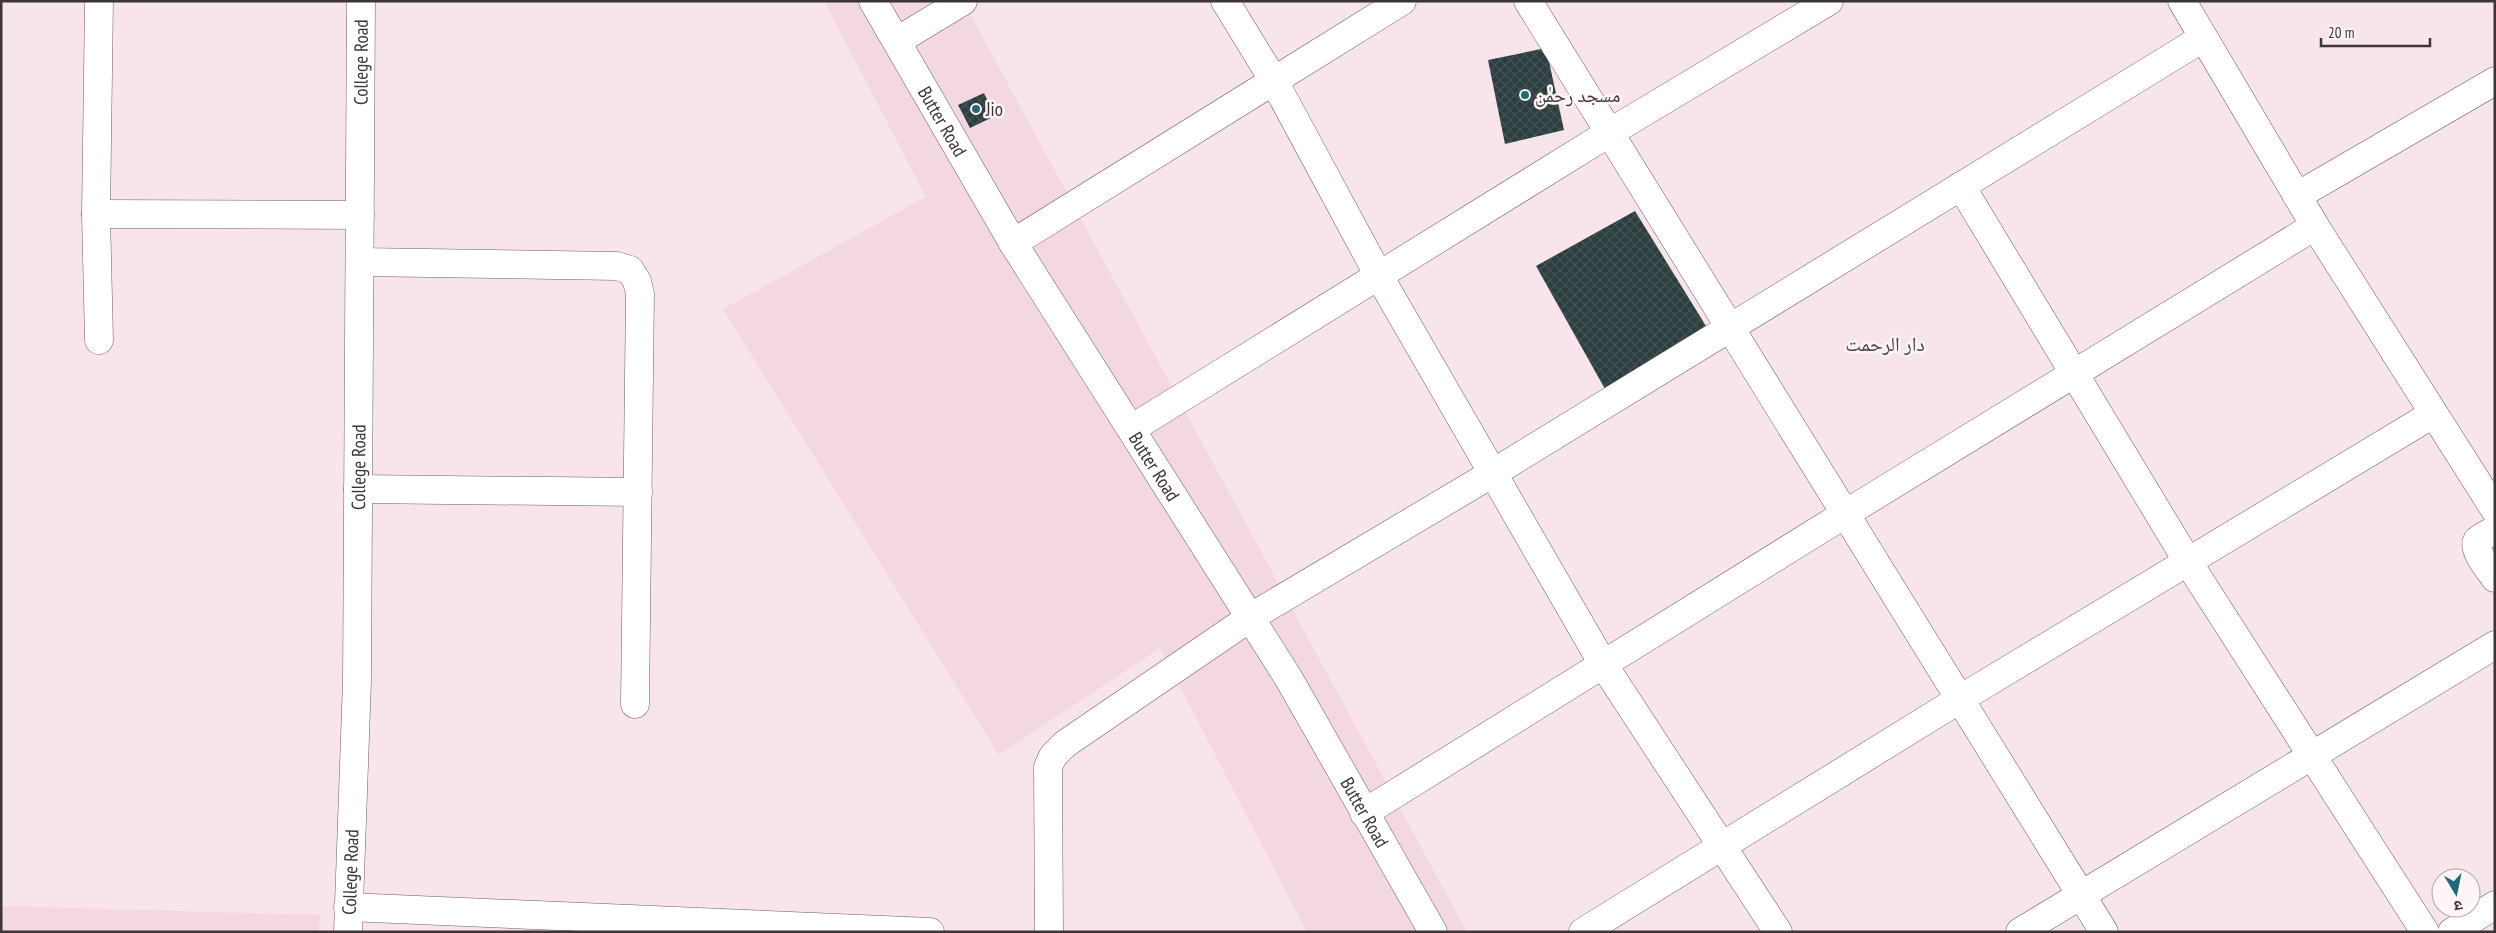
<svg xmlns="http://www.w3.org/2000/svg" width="2496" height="933" font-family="'PT Sans Narrow','Noto Naskh Arabic','Noto Sans Devanagari',sans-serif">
<defs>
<pattern id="building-cross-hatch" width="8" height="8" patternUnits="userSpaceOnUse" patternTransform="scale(1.25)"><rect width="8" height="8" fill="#2c3e40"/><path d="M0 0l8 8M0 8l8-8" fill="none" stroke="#435254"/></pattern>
</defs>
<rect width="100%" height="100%" fill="#f8e4eb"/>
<g fill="#f3d7e1">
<polygon points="824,1 963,1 1467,932 1307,932 1160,648 999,755 723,309 926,197"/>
<polygon points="1,906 320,915 319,932 1,932"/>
</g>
<g fill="url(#building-cross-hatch)">
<polygon points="1546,48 1564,130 1505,144 1488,60"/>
<polygon points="984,93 995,116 970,128 958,105"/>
<polygon points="1635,211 1706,326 1605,389 1536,266"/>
</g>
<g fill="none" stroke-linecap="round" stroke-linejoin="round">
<defs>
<g id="street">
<polyline points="99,1 96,214 99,340"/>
<polyline points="1225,1 1274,81 1379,276 1603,664 1778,932"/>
<polyline points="1528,1 2104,932"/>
<polyline points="2182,1 2315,226 2495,510"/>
<polyline points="897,41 963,1"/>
<polyline points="1961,186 2188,562 2425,932"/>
<polyline points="2297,196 2495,81"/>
<polyline points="96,214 360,215"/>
<polyline points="1013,243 1402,1"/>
<polyline points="360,262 617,266 630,270 637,281 640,294 635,704"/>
<polyline points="1131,429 1609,133 1829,1"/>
<polyline points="358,489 638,492"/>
<path d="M2495,530C2490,533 2480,537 2477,541C2472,549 2490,571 2495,578"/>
<polyline points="1364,813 1845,514 2315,226"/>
<polyline points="348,907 930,932"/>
<path id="s1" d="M348,932L357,681L361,1"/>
<polyline points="1049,932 1048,767 1053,756 1065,744 1251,617 1493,473 2203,38"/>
<polyline points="1583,932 1960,699 2433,414"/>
<polyline points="2020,932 2495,645"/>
<polyline points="2452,932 2495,905"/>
</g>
<g id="secondary">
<path id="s2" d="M873,1L1013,243L1289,679L1433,932"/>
</g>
</defs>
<use href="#street" stroke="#6e5d64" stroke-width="29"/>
<use href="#secondary" stroke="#6e5d64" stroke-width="29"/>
<use href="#street" stroke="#fff" stroke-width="28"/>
<use href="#secondary" stroke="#fff" stroke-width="28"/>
</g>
<g fill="#1e6972" stroke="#fdf5f8" stroke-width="2">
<circle cx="1525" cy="95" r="5"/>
<circle cx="976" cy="109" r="5"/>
</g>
<g text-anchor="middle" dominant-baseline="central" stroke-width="5" stroke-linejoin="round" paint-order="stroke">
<g font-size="19" fill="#3c3537" stroke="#fdf5f8">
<text stroke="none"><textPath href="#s1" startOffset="870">College Road</textPath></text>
<text stroke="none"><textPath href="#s2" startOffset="139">Butter Road</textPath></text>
<text stroke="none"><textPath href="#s2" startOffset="544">Butter Road</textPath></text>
<text stroke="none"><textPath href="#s1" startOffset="465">College Road</textPath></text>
<text stroke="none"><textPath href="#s2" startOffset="949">Butter Road</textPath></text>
<text stroke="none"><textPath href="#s1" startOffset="60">College Road</textPath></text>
</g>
<g font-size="19" fill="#3c3537" stroke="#fdf5f8" text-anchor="start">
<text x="1535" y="95">مسجد رحمٰن</text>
<text x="986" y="109">Jio</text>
</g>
<g font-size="20" fill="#4b3c42" stroke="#fdf5f8">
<text x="1885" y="344">دار الرحمت</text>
</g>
</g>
<rect width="2496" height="933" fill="none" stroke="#3c3537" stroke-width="5"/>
<g transform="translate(2456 893) rotate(170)"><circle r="24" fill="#fdf5f8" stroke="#b0a8ab"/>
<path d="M0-4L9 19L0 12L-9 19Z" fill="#1e6972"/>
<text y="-8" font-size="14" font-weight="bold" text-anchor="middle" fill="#3c3537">उ</text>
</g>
<path d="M2321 38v8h109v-8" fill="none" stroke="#3c3537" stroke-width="2.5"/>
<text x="2328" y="38" font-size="15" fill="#3c3537" stroke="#fdf5f8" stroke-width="4" paint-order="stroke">20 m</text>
</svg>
